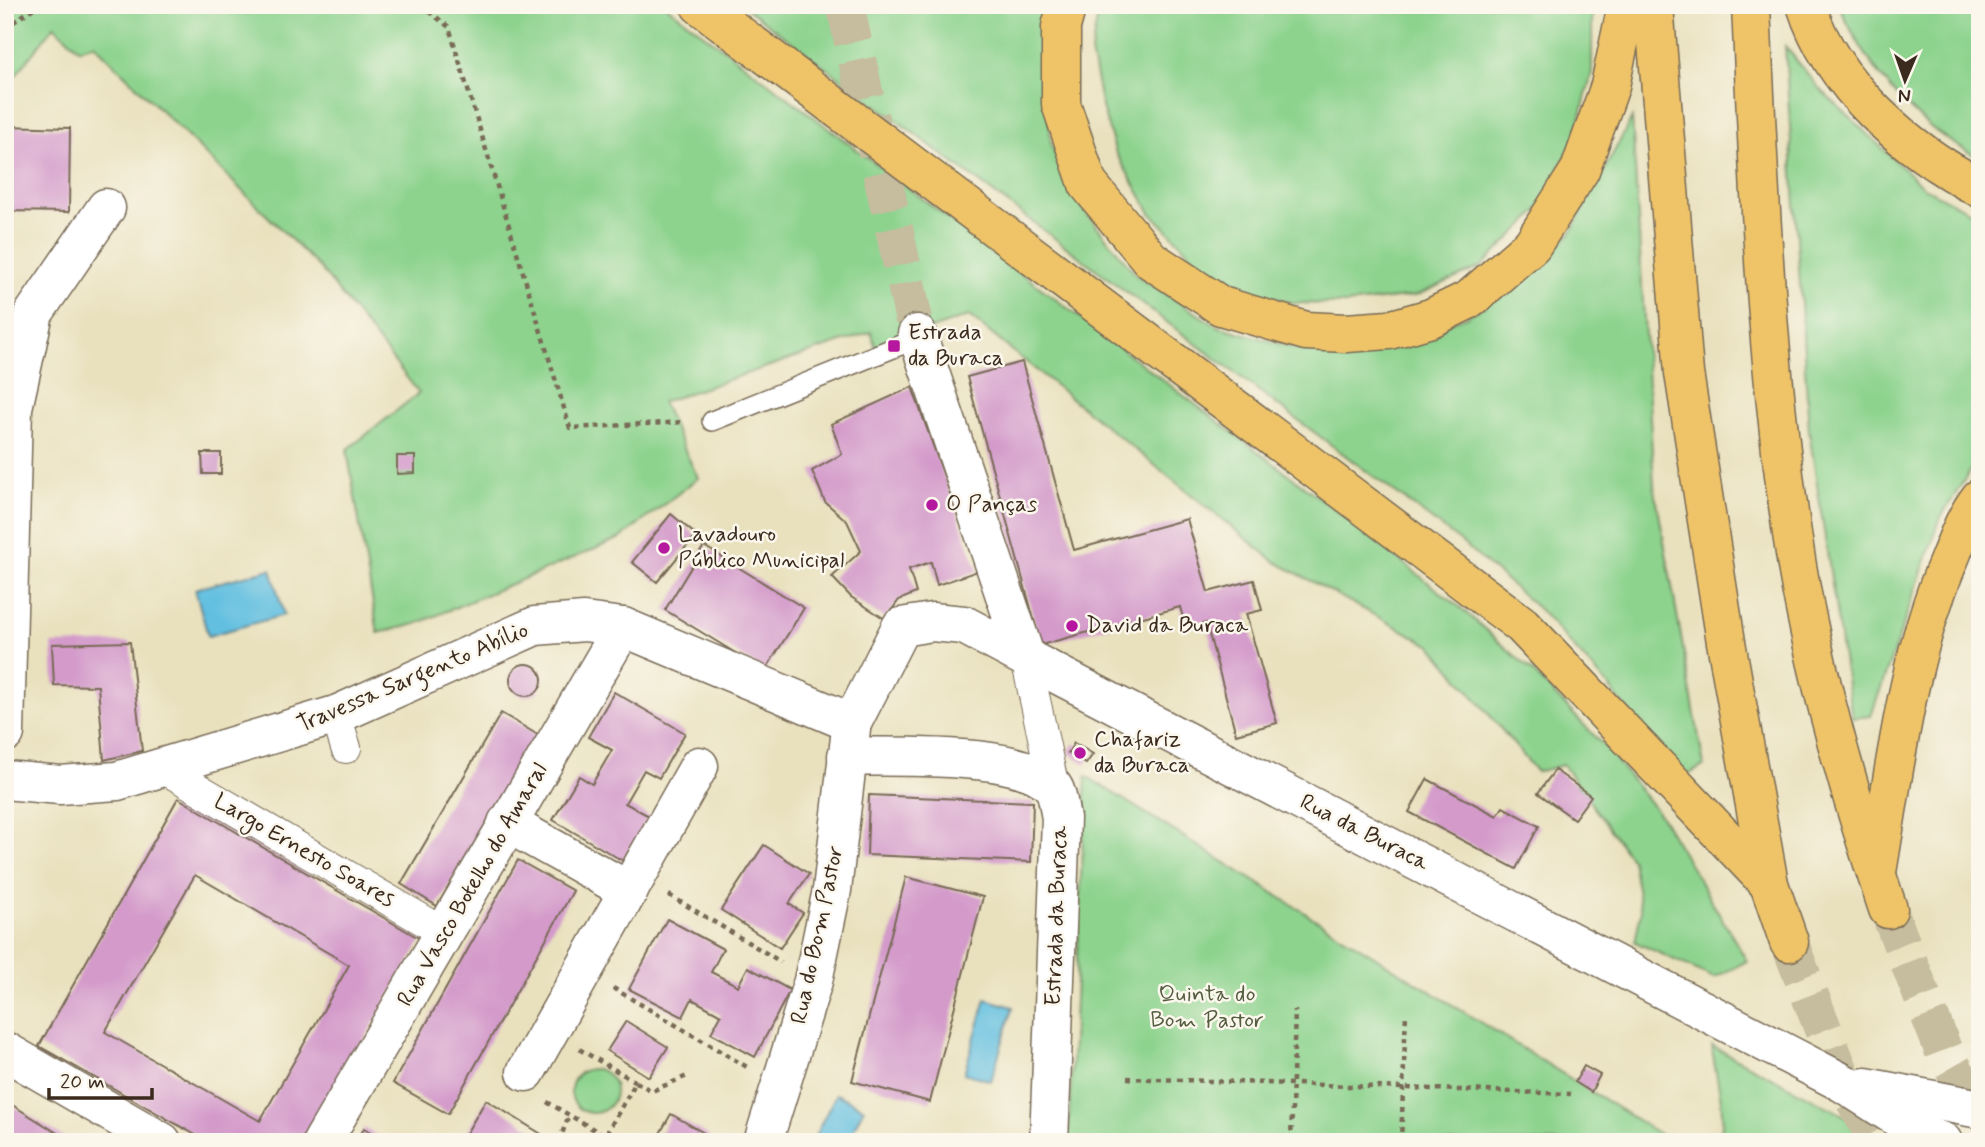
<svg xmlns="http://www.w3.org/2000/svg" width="1985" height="1147" font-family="Mynerve,sans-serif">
<rect width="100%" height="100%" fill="#fbf7ec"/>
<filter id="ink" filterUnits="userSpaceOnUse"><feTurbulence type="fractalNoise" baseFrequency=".0143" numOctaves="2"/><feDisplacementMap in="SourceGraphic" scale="14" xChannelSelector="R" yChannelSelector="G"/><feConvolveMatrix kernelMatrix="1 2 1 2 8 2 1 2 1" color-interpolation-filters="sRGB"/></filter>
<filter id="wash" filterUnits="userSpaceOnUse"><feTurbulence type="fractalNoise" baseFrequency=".00686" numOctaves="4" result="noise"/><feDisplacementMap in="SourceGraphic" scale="28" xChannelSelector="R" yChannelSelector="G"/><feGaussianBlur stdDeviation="1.57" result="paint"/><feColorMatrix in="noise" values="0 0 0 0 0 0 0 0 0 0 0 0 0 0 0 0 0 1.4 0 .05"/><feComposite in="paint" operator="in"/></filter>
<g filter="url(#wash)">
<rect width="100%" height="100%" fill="#e9e1be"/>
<g fill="#8dd38e" stroke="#647e56" stroke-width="2">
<polygon points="5,5 665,5 1329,505 1462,609 1531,670 1607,749 1661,816 1747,961 1714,978 1635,942 1641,912 1632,860 1563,765 1537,772 1432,646 1274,561 969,316 876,348 871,332 662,402 698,478 621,538 416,624 378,633 347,450 419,393 320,268 94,44 79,49 54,26 5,89"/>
<polygon points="742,5 1049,5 1045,54 1051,145 1083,209 1137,276 1217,326 1298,349 1382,345 1466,317 1525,279 1570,234 1632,118 1654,485 1704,766 1682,778 1606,683 1539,609 1460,541"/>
<polygon points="1100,5 1592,5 1592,72 1575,138 1537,212 1481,267 1415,296 1346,304 1295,303 1245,291 1198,262 1151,213 1116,153 1102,107 1091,52"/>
<path d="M1839,5H1980V158C1915,127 1868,70 1839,5Z"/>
<polygon points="1785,46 1818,87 1923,187 1980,217 1980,455 1941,517 1871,716 1852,718 1809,431"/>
<polygon points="1086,776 1672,1142 1068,1142"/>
<path d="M1712,1046L1853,1120L1885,1142H1719C1728,1109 1715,1079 1712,1046Z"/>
<circle cx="593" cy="1091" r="22"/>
</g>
<g fill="#62bfe0" stroke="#4e747f" stroke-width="2">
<polygon points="271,569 284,615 208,636 195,589"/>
<polygon points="986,999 1013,1007 991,1081 964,1073"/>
<polygon points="836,1094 864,1108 847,1142 812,1142"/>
</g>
<g id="blocks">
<g fill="#d39aca" fill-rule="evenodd">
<polygon points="5,126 70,128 69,212 5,211"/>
<polygon points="1022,362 1074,550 1187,519 1208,592 1254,580 1262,610 1246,614 1277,723 1236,734 1206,623 1186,629 1180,607 1041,645 967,377"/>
<polygon points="912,387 978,571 937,585 931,562 909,569 916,593 899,600 885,619 851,597 832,577 861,551 847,521 825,502 812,471 842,454 831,424"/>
<polygon points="202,453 221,453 221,474 203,474"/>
<polygon points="397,456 415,456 415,473 397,474"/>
<polygon points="671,514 696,535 657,582 632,562"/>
<polygon points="704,546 804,608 765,671 665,610"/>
<polygon points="130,642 142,751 104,760 98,686 54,685 52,644"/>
<circle cx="526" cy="680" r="16"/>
<polygon points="614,692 685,733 659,778 644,770 625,803 649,816 623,861 553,820 579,776 592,784 612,750 588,737"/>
<polygon points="501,713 538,735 437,906 401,884"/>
<polygon points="1074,743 1093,754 1086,764 1068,753"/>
<polygon points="1555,770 1591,796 1574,819 1538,793"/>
<polygon points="1427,779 1497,816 1503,807 1539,826 1516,869 1409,812"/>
<polygon points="869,795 1033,802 1031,862 867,855"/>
<path d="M178,798L422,940L305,1142H208L39,1046ZM195,875L349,965L260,1121L105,1032Z"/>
<polygon points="764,845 809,874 789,904 803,913 780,948 721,910"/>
<polygon points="518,860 573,891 448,1114 393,1083"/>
<polygon points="906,877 983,897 930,1102 852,1081"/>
<polygon points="667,919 723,949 711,972 738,986 748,967 790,990 755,1057 711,1033 721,1015 692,999 683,1017 629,989"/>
<polygon points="626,1021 668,1047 649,1077 607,1051"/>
<polygon points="1584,1066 1600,1075 1591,1092 1575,1082"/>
<polygon points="486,1100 543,1135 539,1142 461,1142"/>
<polygon points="9,1103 72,1142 5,1142 5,1110"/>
<polygon points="671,1114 709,1136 706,1142 655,1142"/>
<polygon points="364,1128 389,1142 357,1142"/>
</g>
</g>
</g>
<g filter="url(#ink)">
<use href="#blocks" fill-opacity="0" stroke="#786a56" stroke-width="2"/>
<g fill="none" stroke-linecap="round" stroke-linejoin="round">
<polyline stroke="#c6bc9e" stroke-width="38" stroke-dasharray="38 19" stroke-linecap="butt" points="845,5 917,334"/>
<g stroke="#c6bc9e" stroke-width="38" stroke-dasharray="38 19" stroke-linecap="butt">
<polyline points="1888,909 1944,1052 1980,1114"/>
<polyline points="1789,942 1843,1080 1878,1142"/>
</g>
<defs>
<polyline id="service" points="712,421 918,338"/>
<g id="pedestrian">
<polyline points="1026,658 1054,788"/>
<polyline points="336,715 346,748"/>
<polyline points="163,768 445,933"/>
</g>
<g id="minor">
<polyline points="5,733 13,408 34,313 106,208"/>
<path d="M847,756C894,758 1024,750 1053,787C1058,794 1059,809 1061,818L1049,1142"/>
<polyline points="5,780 60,785 117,781 336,715 535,626 584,622 623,627 852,723 901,627 932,622 964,625 1026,658"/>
<polyline points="507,823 629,891"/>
<polyline points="5,1051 162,1142"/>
<polyline points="526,1072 699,766"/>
<polyline points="322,1142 623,627"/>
<polyline points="763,1142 813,981 832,890 851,729"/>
</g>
<g id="tertiary">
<polyline points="917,334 1026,658 1843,1083 1926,1136 1943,1142"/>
<polyline points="1865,1087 1980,1109"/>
</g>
<g id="trunk">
<polyline points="700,5 1522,625 1769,884"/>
<polyline points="1067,5 1061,27 1061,104 1088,184 1151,260 1221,306 1306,331 1346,333 1389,330 1431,318 1470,299 1532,245 1580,170 1610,86 1627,5"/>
<polyline points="1654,5 1684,373 1726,642 1769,884 1789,942"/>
<path d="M1751,5C1759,192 1767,381 1797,566C1817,682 1850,797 1888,909"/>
<path d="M1806,5C1832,86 1907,150 1980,188"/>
<path d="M1877,872C1895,767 1907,658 1949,560C1958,538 1965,517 1980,498"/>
</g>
</defs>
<use href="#service" stroke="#786a56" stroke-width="22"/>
<use href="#pedestrian" stroke="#786a56" stroke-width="32"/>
<use href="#minor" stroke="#786a56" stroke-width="41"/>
<use href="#tertiary" stroke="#786a56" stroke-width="41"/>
<use href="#trunk" stroke="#786a56" stroke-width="41"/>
<g stroke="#786a56" stroke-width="4.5" stroke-dasharray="5 5" stroke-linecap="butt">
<polyline points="280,5 312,5"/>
<polyline points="421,5 449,27 570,428 685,422"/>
<polyline points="5,28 38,5"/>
<polyline points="669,895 781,962"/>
<polyline points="613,988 747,1067"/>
<polyline points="1127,1078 1571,1094"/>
<polyline points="636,1082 652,1091 687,1076"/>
<polyline points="547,1102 605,1136 636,1082 579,1049"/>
<polyline points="559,1142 569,1115"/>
<polyline points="1291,1142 1295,1010"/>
<polyline points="1401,1142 1406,1013"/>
</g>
<use href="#service" stroke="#fff" stroke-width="19"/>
<use href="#pedestrian" stroke="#fff" stroke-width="30"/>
<use href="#minor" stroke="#fff" stroke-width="38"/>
<use href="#tertiary" stroke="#fff" stroke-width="38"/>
<use href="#trunk" stroke="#efc469" stroke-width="38"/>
</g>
</g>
<g fill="#b5179e" stroke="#fbf7ec" stroke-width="2.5">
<rect x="887" y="339" width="14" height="14" rx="3.5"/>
<circle cx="932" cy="505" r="7"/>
<circle cx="664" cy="548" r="7"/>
<circle cx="1072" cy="626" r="7"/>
<circle cx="1080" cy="753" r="7"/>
</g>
<g text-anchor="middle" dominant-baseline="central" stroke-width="5" stroke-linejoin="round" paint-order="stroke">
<g font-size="23" fill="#3b2a1e" stroke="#fbf7ec" text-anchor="start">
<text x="908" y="333">Estrada<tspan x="908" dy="26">da Buraca</tspan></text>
<text x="946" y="505">O Panças</text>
<text x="678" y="535">Lavadouro<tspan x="678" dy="26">Público Municipal</tspan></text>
<text x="1086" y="626">David da Buraca</text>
<text x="1094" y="740">Chafariz<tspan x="1094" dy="26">da Buraca</tspan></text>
</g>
<g font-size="23" fill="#3b2a1e" stroke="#fbf7ec">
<text transform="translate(413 678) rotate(-23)">Travessa Sargento Abílio</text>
<text transform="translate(1364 833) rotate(27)">Rua da Buraca</text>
<text transform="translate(304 851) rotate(30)">Largo Ernesto Soares</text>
<text transform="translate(473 885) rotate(-60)">Rua Vasco Botelho do Amaral</text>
<text transform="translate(1057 916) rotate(-88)">Estrada da Buraca</text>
<text transform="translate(818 935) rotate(-78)">Rua do Bom Pastor</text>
</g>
<g font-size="23" fill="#545d40" stroke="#fbf7ec">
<text x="1207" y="995">Quinta do<tspan x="1207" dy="26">Bom Pastor</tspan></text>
</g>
</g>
<rect width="1985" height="1147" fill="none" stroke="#fbf7ec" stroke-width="28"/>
<g transform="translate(1905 80) rotate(182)" stroke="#fbf7ec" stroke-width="5" paint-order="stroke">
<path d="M0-5L12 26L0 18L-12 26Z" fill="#3b2a1e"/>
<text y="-10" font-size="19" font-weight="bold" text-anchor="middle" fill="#3b2a1e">N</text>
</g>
<path d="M49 1088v10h103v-10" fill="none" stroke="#3b2a1e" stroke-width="3.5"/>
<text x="60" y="1088" font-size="21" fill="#3b2a1e" stroke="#fbf7ec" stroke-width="5" paint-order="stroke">20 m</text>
</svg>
